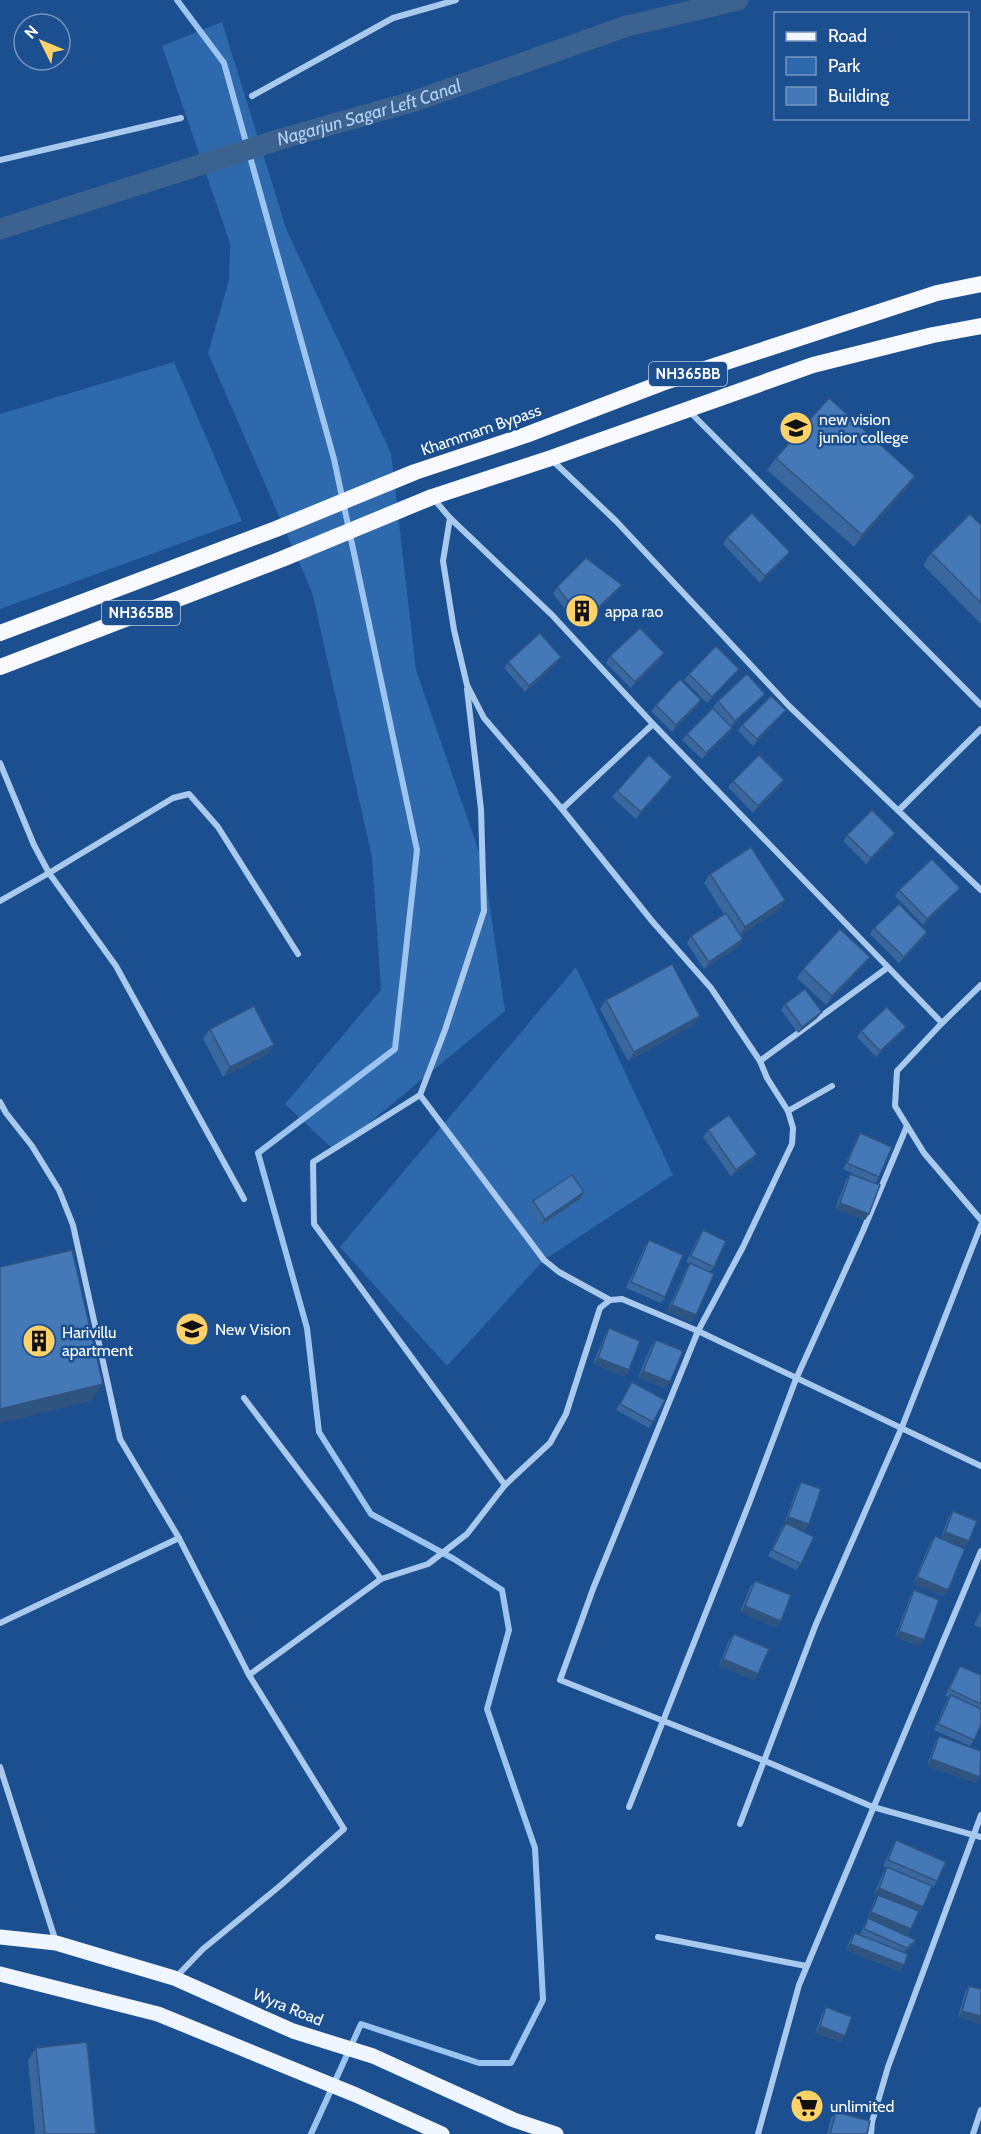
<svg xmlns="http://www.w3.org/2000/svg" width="981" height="2134" font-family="Cabin,sans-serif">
<rect width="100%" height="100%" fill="#1b4f8f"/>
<g fill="#2e69ad">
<polygon points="222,22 287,231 391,453 416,670 484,866 505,1011 335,1151 285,1104 381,990 372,857 312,592 208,353 229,280 230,243 162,46"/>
<polygon points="174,362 242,521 0,609 0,414"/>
<polygon points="576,967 673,1175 544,1260 447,1366 340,1247"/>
</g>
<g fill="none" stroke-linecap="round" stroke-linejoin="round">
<polyline stroke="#9cc4f0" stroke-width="6" points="177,0 224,63 334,459 417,850 395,1049 258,1153 307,1328 319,1432 371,1514 454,1559 502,1590 509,1630 487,1709 535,1848 543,2000 511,2063 479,2063 361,2024 311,2134"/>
<path stroke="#3c6290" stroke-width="21" id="s1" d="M0,229L281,139L415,101L627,26L738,0"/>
<g stroke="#a9c9ee" stroke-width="6">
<polyline points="252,96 393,18 456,0"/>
<polyline points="0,160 181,118"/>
<polyline points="688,410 981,705"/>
<polyline points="553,461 616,521 789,706 981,890"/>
<polyline points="433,498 450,518 552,615 653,724 942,1023"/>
<polyline points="450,518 443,561 454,630 467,685 484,718 562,809 652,921 711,988 760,1061 767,1078 788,1111 793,1128 792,1144 743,1247 698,1331 593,1589 560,1680 765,1761 873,1807 981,1837"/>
<polyline points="467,689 481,809 484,911 445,1030 420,1095 313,1162 314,1224 505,1485"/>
<polyline points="0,763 34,845 49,873 0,901"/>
<polyline points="562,809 653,724"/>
<polyline points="899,810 981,729"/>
<polyline points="981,985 942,1023 897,1071 895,1106 924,1153 981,1220"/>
<polyline points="760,1061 887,968"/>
<polyline points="420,1095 544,1260 559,1272 610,1300"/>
<polyline points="0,1102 6,1113 32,1146 59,1190 73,1225 120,1439 179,1538 249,1675 344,1829 281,1885 203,1949 175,1978"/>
<polyline points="788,1111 832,1086"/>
<polyline points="244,1199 116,966 49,873 173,798 189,794 218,827 298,954"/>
<polyline points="244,1398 381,1579"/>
<polyline points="0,1623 179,1538"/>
<polyline points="249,1675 381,1579 428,1564 467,1534 505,1485 550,1443 566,1414 600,1308 610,1300 622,1299 698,1331 981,1466"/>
<polyline points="0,1767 56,1942"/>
<polyline points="629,1807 750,1501 796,1379 863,1231 907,1126"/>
<polyline points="740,1824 816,1624 902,1427 981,1225"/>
<polyline points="658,1937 806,1966"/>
<polyline points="758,2134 799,1985 981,1551"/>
<polyline points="871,2134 872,2122 888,2067 981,1815"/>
<polyline points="973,2134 981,2110"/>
</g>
<g stroke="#f0f6ff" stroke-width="15">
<polyline points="0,1937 56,1943 174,1978 293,2031 373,2056 514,2120 556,2134"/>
<polyline points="0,1974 158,2014 356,2095 442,2134"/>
</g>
<g stroke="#f8faff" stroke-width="16">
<polyline points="0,633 276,529 415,472 526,435 662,383 937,293 981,284"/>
<polyline points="0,667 282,559 432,497 551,458 813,365 933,335 981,326"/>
</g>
</g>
<g fill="#3a679d">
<polygon points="776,458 915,476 907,488 854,547 767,470"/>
<polygon points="981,525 981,624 923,565 931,553"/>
<polygon points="727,537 785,559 760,583 723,544"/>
<polygon points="557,587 617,591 580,627 553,594"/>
<polygon points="664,653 660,660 631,688 606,663 610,656"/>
<polygon points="561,657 557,663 525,692 504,668 508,662"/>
<polygon points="739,669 734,675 707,703 684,680 689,674"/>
<polygon points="760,700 731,726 728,734 702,759 682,740 687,734 723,718 713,707 718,701"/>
<polygon points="656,705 697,706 672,732 651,711"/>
<polygon points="786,710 781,716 753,746 738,731 742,725"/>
<polygon points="672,777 668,783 636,819 612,797 617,791"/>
<polygon points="784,780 780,787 753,813 728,787 733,781"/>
<polygon points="895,833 891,840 866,864 843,841 847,835"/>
<polygon points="710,874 785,900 779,910 741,935 743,939 739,946 704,969 687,943 691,936 724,914 704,883"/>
<polygon points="960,888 955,894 923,925 895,896 899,890"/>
<polygon points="874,928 927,932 923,939 899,963 870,934"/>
<polygon points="870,957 863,966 826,1005 797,978 803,969"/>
<polygon points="606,1000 700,1016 693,1025 628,1061 600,1009"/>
<polygon points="785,1004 822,1012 817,1018 798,1033 781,1010"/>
<polygon points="210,1029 274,1045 267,1054 223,1077 203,1038"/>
<polygon points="861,1031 901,1033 876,1057 857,1037"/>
<polygon points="708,1130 753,1161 731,1176 703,1137"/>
<polygon points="860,1133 879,1177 875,1183 869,1214 865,1220 835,1209 846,1180 850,1174 864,1179 843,1169 856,1140"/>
<polygon points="584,1192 580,1199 541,1225 529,1207 533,1201"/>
<polygon points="703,1230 714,1267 710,1272 691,1322 667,1311 686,1270 690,1264 686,1262 699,1236"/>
<polygon points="649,1240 665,1297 661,1303 626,1288 645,1246"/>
<polygon points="609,1328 629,1370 624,1376 593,1364 605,1335"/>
<polygon points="656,1340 670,1382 665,1388 638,1377 651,1346"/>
<polygon points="632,1382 653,1422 649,1428 616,1410"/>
<polygon points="801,1482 804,1531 794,1527 801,1564 796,1570 768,1556 781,1529 785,1524 784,1524 797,1488"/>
<polygon points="953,1511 965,1547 941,1538 948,1518"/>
<polygon points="935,1536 948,1590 943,1596 913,1584 930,1543"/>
<polygon points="755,1581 781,1621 776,1627 740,1612 750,1587"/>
<polygon points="914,1590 919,1646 895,1637 910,1597"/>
<polygon points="981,1611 981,1628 974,1625"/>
<polygon points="734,1634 758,1674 754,1680 719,1665 729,1640"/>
<polygon points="960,1666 981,1675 981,1725 974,1740 970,1746 934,1730 946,1702 949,1697 945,1696 956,1672"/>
<polygon points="939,1736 976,1783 927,1766 935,1743"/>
<polygon points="896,1840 937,1881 933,1888 932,1887 919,1913 918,1913 911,1929 907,1935 916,1940 912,1946 904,1953 904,1965 899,1971 846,1950 850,1939 855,1933 860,1935 864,1925 868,1919 867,1919 874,1901 878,1895 874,1894 883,1873 887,1868 883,1866 892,1847"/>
<polygon points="969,1986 981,1989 981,2024 958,2017 965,1992"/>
<polygon points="826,2007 841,2042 815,2033 822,2014"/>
<polygon points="36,2048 96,2134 35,2134 28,2060"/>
<polygon points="836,2112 867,2134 827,2134 831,2118"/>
</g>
<g fill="#305480">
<polygon points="915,476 907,488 854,547 862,535"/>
<polygon points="790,552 785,559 760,583 765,576"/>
<polygon points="622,585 617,591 580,627 584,621"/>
<polygon points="664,653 660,660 631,688 635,682"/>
<polygon points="561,657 557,663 525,692 529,686"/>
<polygon points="765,694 760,700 731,727 735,721"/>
<polygon points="701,700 697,706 672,732 676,725"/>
<polygon points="786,710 781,716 753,746 757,739"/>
<polygon points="732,728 728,734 702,759 706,753"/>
<polygon points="672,777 668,783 636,819 641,812"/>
<polygon points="784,780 780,787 753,813 758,806"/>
<polygon points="895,833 891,840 866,864 871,858"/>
<polygon points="960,888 955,894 923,925 927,919"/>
<polygon points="785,900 779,910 739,936 745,927"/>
<polygon points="927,932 923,939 899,963 904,957"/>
<polygon points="743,939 739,946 704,969 709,962"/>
<polygon points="870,957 863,966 826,1005 832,996"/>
<polygon points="822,1012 817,1018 798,1033 802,1027"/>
<polygon points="700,1016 693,1025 628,1061 634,1052"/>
<polygon points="906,1027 901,1033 876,1057 880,1051"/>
<polygon points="274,1045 267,1054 223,1077 230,1067"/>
<polygon points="757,1154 753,1161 731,1176 736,1170"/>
<polygon points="584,1192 580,1199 541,1225 545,1219"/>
<polygon points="840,1203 869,1214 865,1220 835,1209"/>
<polygon points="672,1305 696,1315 691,1322 667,1311"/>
<polygon points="598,1358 629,1370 624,1376 593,1364"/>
<polygon points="643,1371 670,1382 665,1388 638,1377"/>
<polygon points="103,1384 91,1401 0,1423 0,1409"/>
<polygon points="788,1517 809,1524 804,1531 784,1524"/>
<polygon points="945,1532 969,1541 965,1547 941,1538"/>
<polygon points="917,1577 948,1590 943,1596 913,1584"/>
<polygon points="745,1606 781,1621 776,1627 740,1612"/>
<polygon points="899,1631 924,1640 919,1646 895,1637"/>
<polygon points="723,1659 758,1674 754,1680 719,1665"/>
<polygon points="931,1759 980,1777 976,1783 927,1766"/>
<polygon points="879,1888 923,1907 919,1913 874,1894"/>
<polygon points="871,1912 911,1929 907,1935 867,1919"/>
<polygon points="916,1940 912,1946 902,1955 907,1948"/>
<polygon points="850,1944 904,1965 899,1971 846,1950"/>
<polygon points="962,2011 981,2016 981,2024 958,2017"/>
<polygon points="820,2026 845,2036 841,2042 815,2033"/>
</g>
<g fill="#4478b7" stroke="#305480" stroke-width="1.5">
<polygon points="829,398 915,476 862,535 776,458"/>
<polygon points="752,513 790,552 765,576 727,537"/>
<polygon points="970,514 981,525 981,603 931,553"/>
<polygon points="586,558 622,585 584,621 557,587"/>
<polygon points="640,628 664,653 635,682 610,656"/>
<polygon points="540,633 561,657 529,686 508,662"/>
<polygon points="716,646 739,669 712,697 689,674"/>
<polygon points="747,674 765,694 735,721 718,701"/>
<polygon points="680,679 701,700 676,725 656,705"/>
<polygon points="771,696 786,710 757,739 742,725"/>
<polygon points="713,708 732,728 706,753 687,734"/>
<polygon points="649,755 672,777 641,812 617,791"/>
<polygon points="759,755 784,780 758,806 733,781"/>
<polygon points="872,810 895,833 871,858 847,835"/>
<polygon points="751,847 785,900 745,927 710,874"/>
<polygon points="932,859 960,888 927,919 899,890"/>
<polygon points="899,904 927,932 904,957 874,928"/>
<polygon points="726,913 743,939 709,962 691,936"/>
<polygon points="840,929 870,957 832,996 803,969"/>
<polygon points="672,964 700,1016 634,1052 606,1000"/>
<polygon points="805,989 822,1012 802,1027 785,1004"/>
<polygon points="254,1006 274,1045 230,1067 210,1029"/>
<polygon points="887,1007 906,1027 880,1051 861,1031"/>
<polygon points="729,1115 757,1154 736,1170 708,1130"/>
<polygon points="860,1133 892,1147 879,1177 847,1163"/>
<polygon points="850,1174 880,1185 869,1214 840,1203"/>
<polygon points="572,1175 584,1192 545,1219 533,1201"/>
<polygon points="703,1230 726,1241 714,1267 691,1256"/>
<polygon points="649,1240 683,1255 665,1297 631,1282"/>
<polygon points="72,1250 103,1384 0,1409 0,1267"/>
<polygon points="690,1263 714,1274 696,1315 672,1305"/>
<polygon points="609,1328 640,1341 629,1370 598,1358"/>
<polygon points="656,1340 683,1351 670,1382 643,1371"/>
<polygon points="632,1382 665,1400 653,1422 620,1404"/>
<polygon points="801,1482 821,1489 809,1524 788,1517"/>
<polygon points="953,1511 977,1521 969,1541 945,1532"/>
<polygon points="786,1523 814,1537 801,1564 772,1550"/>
<polygon points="935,1536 965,1549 948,1590 917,1577"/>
<polygon points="755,1581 791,1595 781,1621 745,1606"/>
<polygon points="914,1590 939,1600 924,1640 899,1631"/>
<polygon points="734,1634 769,1649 758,1674 723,1659"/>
<polygon points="960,1666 981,1675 981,1704 949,1689"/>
<polygon points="951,1695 981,1709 981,1725 974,1740 938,1724"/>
<polygon points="939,1736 981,1751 980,1777 931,1759"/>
<polygon points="896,1840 946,1862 937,1881 888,1860"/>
<polygon points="887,1867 932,1886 923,1907 879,1888"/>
<polygon points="878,1895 919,1911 911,1929 871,1912"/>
<polygon points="868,1918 916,1940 907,1948 864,1929"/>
<polygon points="855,1933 908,1954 904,1965 850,1944"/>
<polygon points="969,1986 981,1989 981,2016 962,2011"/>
<polygon points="826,2007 852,2017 845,2036 820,2026"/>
<polygon points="87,2042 96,2134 45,2134 36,2048"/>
<polygon points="836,2112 870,2121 867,2134 830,2134"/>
</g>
<defs>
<symbol id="university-disc" viewBox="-11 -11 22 22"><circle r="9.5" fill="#ffd166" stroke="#1b4f8f"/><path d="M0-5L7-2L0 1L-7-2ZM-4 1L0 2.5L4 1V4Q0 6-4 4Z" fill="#111"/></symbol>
<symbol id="building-disc" viewBox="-11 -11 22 22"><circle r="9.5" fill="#ffd166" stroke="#1b4f8f"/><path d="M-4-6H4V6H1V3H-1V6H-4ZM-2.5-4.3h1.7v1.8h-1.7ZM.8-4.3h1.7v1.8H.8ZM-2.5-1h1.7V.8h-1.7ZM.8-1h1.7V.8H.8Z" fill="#111"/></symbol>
<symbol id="school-disc" viewBox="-11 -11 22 22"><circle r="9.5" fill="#ffd166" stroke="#1b4f8f"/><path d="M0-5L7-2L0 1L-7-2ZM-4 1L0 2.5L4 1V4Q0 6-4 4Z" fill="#111"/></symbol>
<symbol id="supermarket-disc" viewBox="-11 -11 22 22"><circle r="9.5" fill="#ffd166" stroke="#1b4f8f"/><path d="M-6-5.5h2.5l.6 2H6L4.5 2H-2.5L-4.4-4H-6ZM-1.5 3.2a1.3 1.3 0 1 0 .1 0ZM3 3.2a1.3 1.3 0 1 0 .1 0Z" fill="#111"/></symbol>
</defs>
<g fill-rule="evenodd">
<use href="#university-disc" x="777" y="409" width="38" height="38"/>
<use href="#building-disc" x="563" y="592" width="38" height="38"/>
<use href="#school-disc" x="173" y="1310" width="38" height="38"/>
<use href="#building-disc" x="20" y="1322" width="38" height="38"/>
<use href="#supermarket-disc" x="788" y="2087" width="38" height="38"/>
</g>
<g text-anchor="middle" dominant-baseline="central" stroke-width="5" stroke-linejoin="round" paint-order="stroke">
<g fill="#1b4f8f" stroke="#bbcadd" stroke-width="1.5">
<rect x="649" y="362" width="78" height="24" rx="4.5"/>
<rect x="102" y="601" width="78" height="24" rx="4.5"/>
</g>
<g font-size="15" font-weight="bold" fill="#fff">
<text x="688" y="374">NH365BB</text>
<text x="141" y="613">NH365BB</text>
</g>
<g font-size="16" fill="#fff" stroke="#1b4f8f" text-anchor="start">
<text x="819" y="419">new vision<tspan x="819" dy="18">junior college</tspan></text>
<text x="605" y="611">appa rao</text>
<text x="215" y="1329">New Vision</text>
<text x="62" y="1332">Harivillu<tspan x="62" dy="18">apartment</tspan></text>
<text x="830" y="2106">unlimited</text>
</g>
<g font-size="16" fill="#fff" stroke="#1b4f8f">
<text transform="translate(481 430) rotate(-19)">Khammam Bypass</text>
<text transform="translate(288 2007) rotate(22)">Wyra Road</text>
</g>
<g font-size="18" font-style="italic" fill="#b5d3f5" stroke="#1b4f8f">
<text stroke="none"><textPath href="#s1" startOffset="387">Nagarjun Sagar Left Canal</textPath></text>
</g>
</g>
<rect x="774" y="12" width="195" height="108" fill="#1b4f8f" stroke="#7695bc" stroke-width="1.5"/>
<rect x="786" y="32" width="30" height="9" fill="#f0f6ff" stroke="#7695bc" stroke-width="1.5"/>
<text x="828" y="42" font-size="18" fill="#ffffff">Road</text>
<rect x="786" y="57" width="30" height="18" fill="#2e69ad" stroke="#7695bc" stroke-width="1.5"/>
<text x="828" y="72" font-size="18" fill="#ffffff">Park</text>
<rect x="786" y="87" width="30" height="18" fill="#4478b7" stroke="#7695bc" stroke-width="1.5"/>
<text x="828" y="102" font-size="18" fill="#ffffff">Building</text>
<g transform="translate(42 42) rotate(313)"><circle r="28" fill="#1b4f8f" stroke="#7695bc" stroke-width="1.5"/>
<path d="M0-4.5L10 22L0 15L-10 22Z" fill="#ffd166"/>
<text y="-9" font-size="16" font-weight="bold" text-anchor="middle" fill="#ffffff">N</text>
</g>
</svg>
